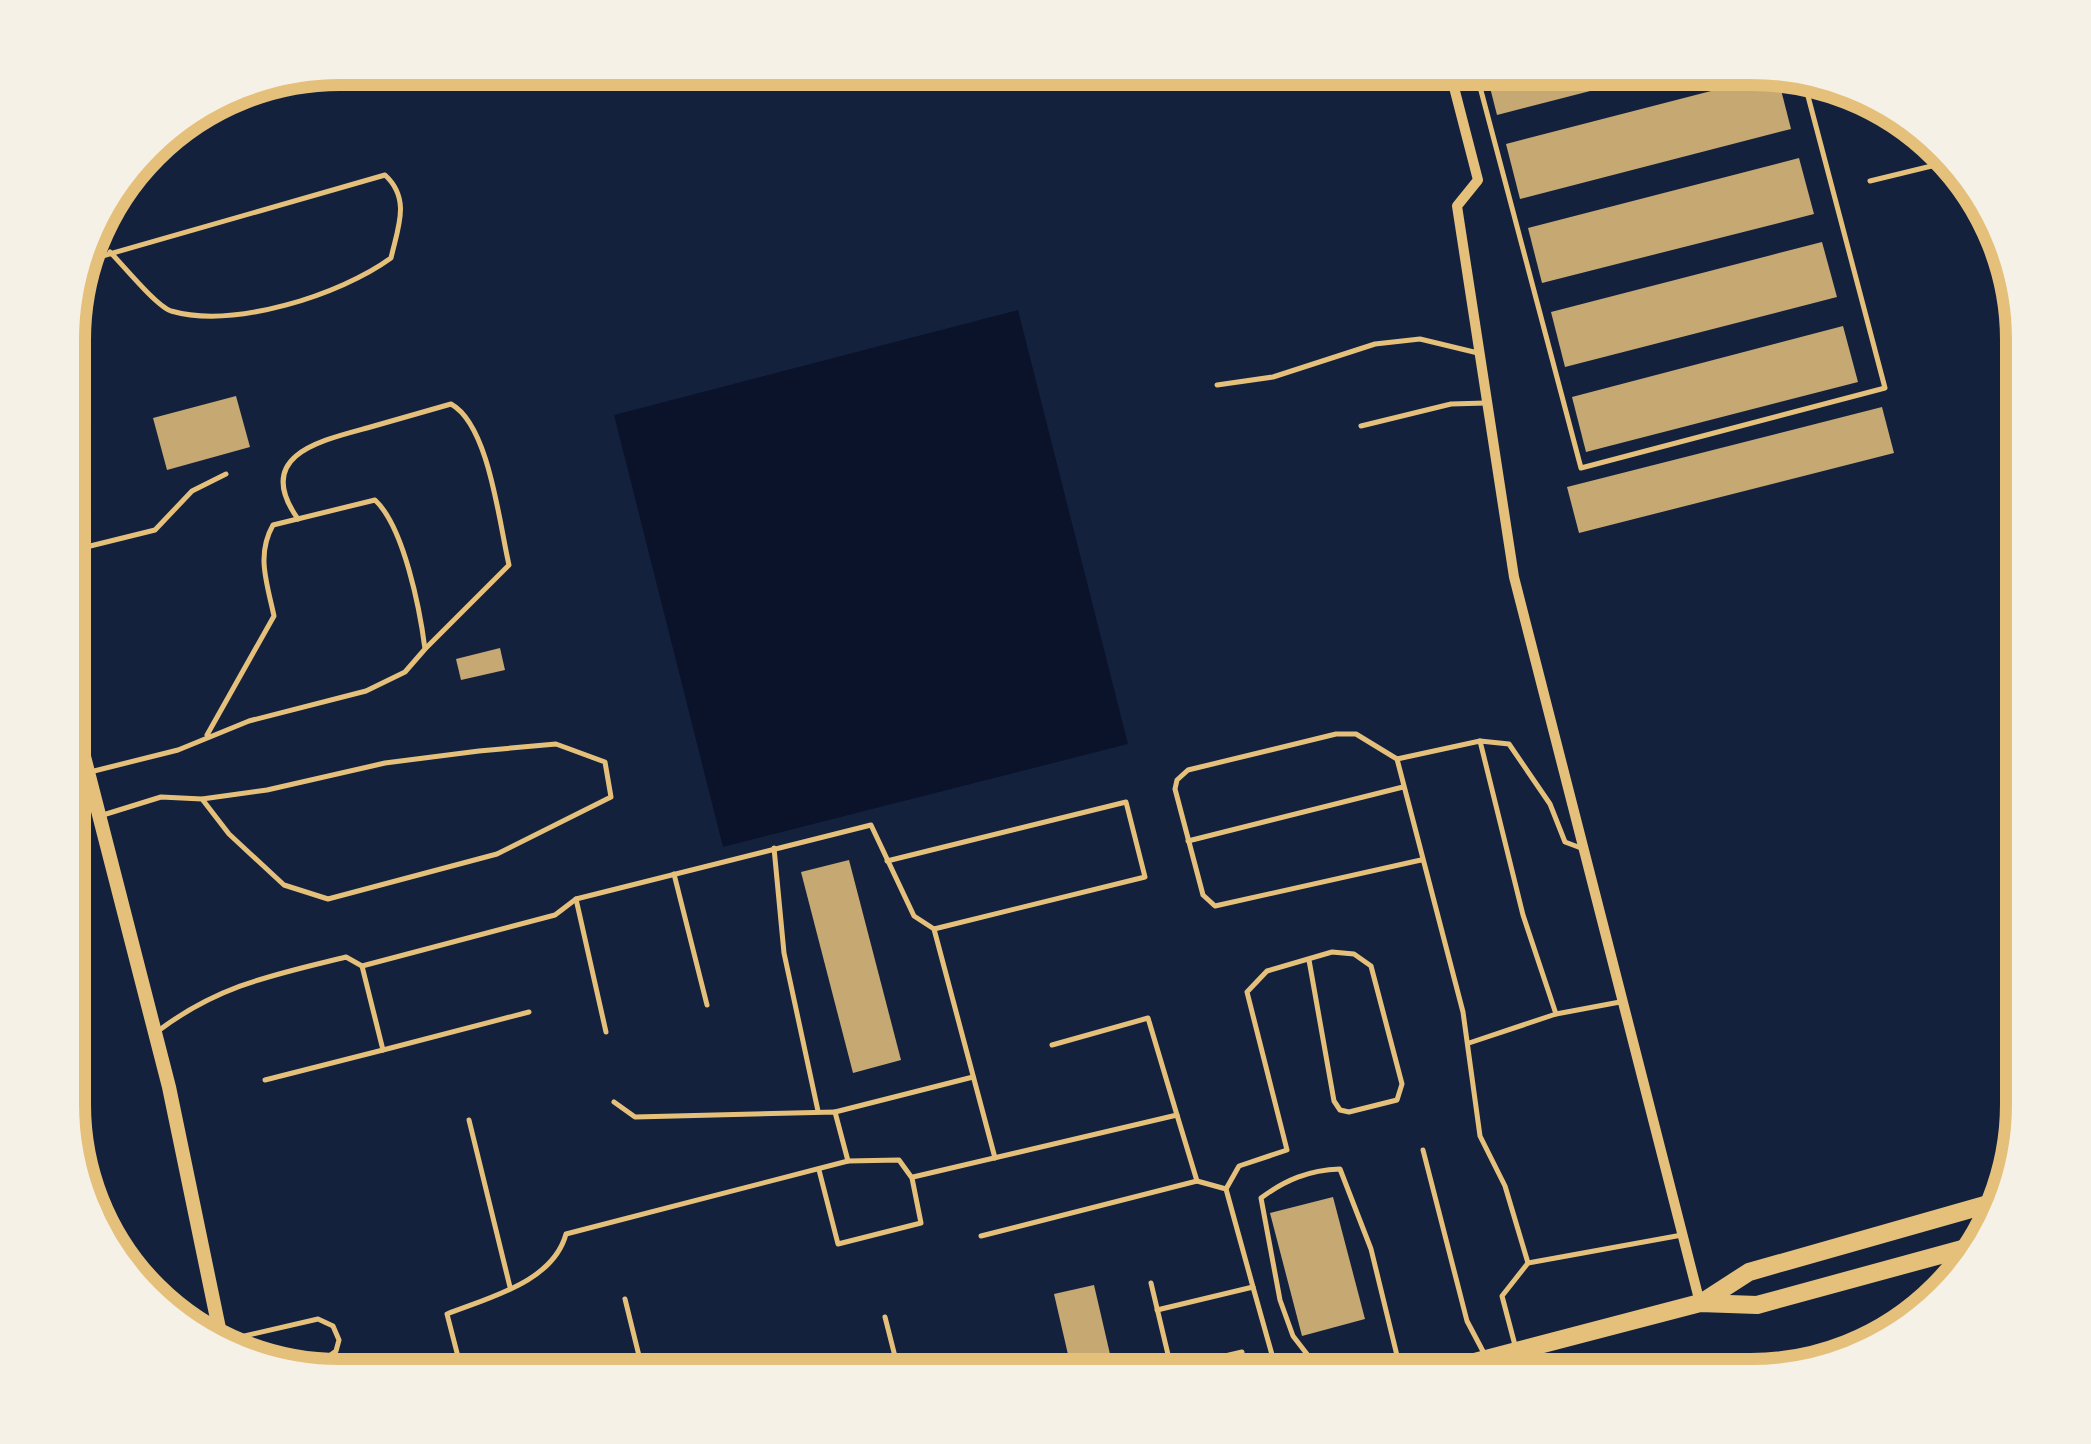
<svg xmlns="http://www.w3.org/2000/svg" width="2091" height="1444" font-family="Lato,sans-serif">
<rect width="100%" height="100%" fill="#14213d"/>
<polygon fill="#0b132b" points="1018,310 1128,744 723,847 614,415"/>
<g fill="#c6a872">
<polygon points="1485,68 1676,68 1676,69 1497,115"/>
<polygon points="1777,74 1791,129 1520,199 1506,144"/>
<polygon points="1799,158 1814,214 1542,283 1528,228"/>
<polygon points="1822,242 1837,297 1565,367 1551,312"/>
<polygon points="1843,326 1858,382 1586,452 1572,397"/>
<polygon points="236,396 250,447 167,470 153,418"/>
<polygon points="1882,407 1894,453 1579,533 1567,487"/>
<polygon points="500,648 505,670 461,680 456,659"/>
<polygon points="849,860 901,1060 853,1073 801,872"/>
<polygon points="1333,1197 1365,1319 1302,1336 1270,1213"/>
<polygon points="1094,1285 1113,1367 1073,1376 1054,1294"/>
</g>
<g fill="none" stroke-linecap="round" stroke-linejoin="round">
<g stroke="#e5c07b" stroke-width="5">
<polyline points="1475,68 1581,468 1885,388 1804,81"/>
<polyline points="1870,181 1948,162"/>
<path d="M85,261L385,175C411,199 398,227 391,258C340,295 234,329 171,311C156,306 123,265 110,252"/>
<polyline points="1217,385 1273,377 1375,344 1420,339 1478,353"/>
<polyline points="1361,426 1451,404 1486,403"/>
<path d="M298,519C253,456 319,441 367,428C395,420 423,412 451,404C489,425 499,522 509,565L426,648"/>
<polyline points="70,551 155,530 192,491 226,474"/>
<polyline points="1480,741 1509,744 1550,804 1565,842 1581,848"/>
<polyline points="1397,759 1480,741 1523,915 1556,1014 1469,1043"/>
<path d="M70,777L178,750L249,721L366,691L405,672L425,649C420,610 404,527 375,500L273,525C256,555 267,583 274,616L207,735"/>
<polyline points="103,815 161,797 202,799 267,790 385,763 479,751 556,744 605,762 611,797 497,854 328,899 284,885 229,834 202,799"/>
<polyline points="1188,841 1403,787"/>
<polyline points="774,848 784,953 818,1111"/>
<polyline points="1421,860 1215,906 1203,895 1175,789 1177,780 1188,770 1336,734 1356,734 1397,759 1463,1012 1480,1136 1505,1186 1528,1263 1682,1235"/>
<polyline points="887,861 1126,802 1145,877 934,929"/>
<polyline points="674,874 707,1005"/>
<polyline points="576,899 606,1032"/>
<polyline points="1556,1014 1620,1002"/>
<path d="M158,1031C219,985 273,975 346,957L362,966L555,915L576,899L871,825L914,916L934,929L995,1158"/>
<polyline points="383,1050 529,1012"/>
<polyline points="265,1080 383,1050 362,966"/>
<polyline points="614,1102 635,1117 835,1112 848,1161"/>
<polyline points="835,1112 973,1077"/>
<polyline points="469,1120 510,1287"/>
<polyline points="1423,1150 1467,1321 1486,1357"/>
<polyline points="913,1177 1177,1115 1148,1018 1052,1045"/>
<polyline points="1197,1181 1226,1189 1253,1287"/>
<polyline points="1226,1189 1239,1166 1287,1150 1247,992 1267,971 1332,952 1354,954 1371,966 1402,1084 1397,1100 1349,1112 1340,1110 1334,1101 1309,960"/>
<polyline points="981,1236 1197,1181 1177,1115"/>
<polyline points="1151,1283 1171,1367"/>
<polyline points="625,1299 644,1376"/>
<polyline points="1157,1310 1253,1287 1278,1376"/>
<polyline points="885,1317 900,1376"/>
<polyline points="227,1340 318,1319 333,1326 339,1340 336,1351 321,1362"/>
<polyline points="1516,1349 1502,1296 1528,1263"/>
<polyline points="295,1366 352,1365 355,1376"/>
<path d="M463,1376L447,1314C490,1297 553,1282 566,1234L848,1161L899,1160L912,1178L921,1223L838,1244L819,1170"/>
<polyline points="1140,1376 1242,1352"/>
<path d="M1324,1376L1293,1336L1280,1300L1261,1198C1285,1180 1309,1170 1340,1169L1371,1249L1402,1376"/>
</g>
<polyline stroke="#e5c07b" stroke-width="10" points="1449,68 1478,180 1457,206 1514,577 1700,1303"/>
<polyline stroke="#e5c07b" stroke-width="14" points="70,702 169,1087 221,1338"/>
<g stroke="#e5c07b" stroke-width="18">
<polyline points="1701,1303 1749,1272 1992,1203"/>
<polyline points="1421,1376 1700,1303 1757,1305 1977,1245"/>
</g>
</g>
<path d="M0 0H2091V1444H0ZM340 85H1751A255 255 0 0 1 2006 340V1104A255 255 0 0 1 1751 1359H340A255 255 0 0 1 85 1104V340A255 255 0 0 1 340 85Z" fill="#f6f1e7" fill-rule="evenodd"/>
<path fill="none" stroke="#e5c07b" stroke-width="12" d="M340 85H1751A255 255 0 0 1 2006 340V1104A255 255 0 0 1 1751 1359H340A255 255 0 0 1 85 1104V340A255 255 0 0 1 340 85Z"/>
</svg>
